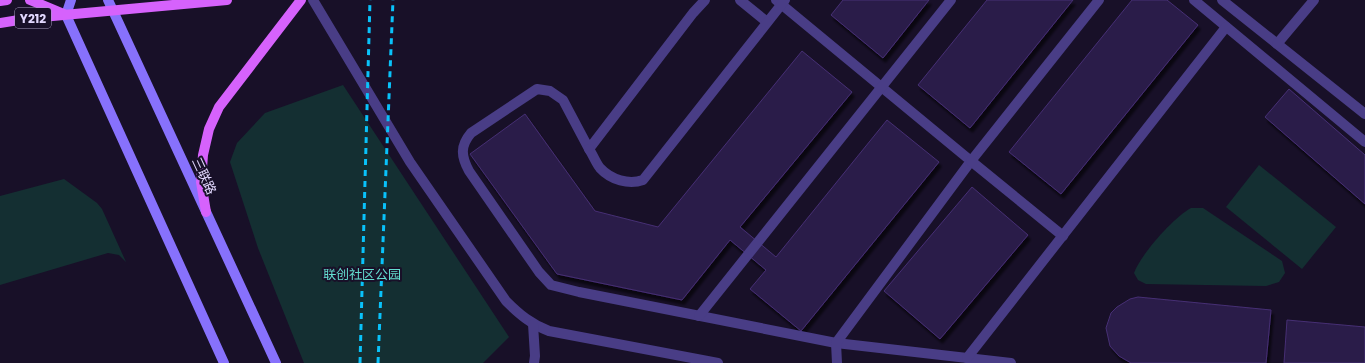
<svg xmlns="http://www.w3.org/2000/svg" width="1365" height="363" font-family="Poppins,'Noto Sans SC',sans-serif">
<defs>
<filter id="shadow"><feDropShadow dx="2.5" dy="4.5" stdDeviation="1" flood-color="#0009"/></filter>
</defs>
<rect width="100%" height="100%" fill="#181028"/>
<g fill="#142f32">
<polygon points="343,85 509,337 483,363 304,363 258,248 230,162 237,143 265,113"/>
<polygon points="1259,165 1336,227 1302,269 1226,207"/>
<polygon points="64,179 97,203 102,209 126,262 119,255 108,253 0,285 0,196"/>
<path d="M1191,208H1203L1282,261L1285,273L1279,282L1266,286L1146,284L1138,280L1134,273C1141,254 1173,218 1191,208Z"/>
</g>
<g fill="#2b1d49" stroke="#462f74" filter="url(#shadow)">
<polygon points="843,0 929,0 883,58 831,15"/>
<polygon points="987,0 1073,0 970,128 918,85"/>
<polygon points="1132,0 1167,0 1198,25 1061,194 1009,152"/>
<polygon points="802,51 852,92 740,227 776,257 887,120 939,162 801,331 750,289 766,270 730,240 682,300 557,274 470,154 525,114 595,211 658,227"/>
<polygon points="1289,89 1365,155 1365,204 1265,117"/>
<polygon points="972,187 1028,235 940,339 884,291"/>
<polygon points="1138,297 1271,310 1266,363 1131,363 1119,356 1110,346 1106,328 1111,313 1117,307 1130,299"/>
<polygon points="1287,320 1365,327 1365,363 1284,363"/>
</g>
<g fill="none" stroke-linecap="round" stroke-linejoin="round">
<g stroke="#493d86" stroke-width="10">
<path d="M313,0L410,162L506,301C520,315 531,324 549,331L718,363"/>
<path d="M705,0L693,13L589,149L563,100L550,91L537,89L471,133C460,146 461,156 469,171L539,272L551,285L579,292L836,343L1011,363"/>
<polyline points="740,0 767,22"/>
<polyline points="776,0 971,161 836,343 837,363"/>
<polyline points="1194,0 1365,142"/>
<polyline points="1222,0 1365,114"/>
<polyline points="1277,44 1314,0"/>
<path d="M589,149C593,155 596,163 600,168C611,180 629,185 643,180L785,0"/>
<polyline points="1063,236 971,161 1099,0"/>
<polyline points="699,316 951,0"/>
<polyline points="533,324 535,356 534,363"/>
<polyline points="967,358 1226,27"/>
</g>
<g stroke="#8771fc" stroke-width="10">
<polyline points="71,0 66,15 224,363"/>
<polyline points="108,0 276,363"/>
</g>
<g stroke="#d662fc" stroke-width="10">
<polyline points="30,0 64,14"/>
<polyline points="0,1 7,0"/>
<polyline points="0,23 31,18 227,0"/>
<polyline points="206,212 201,182 203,155 209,129 219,107 301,0"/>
</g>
<g stroke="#09c2fa" stroke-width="3" stroke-dasharray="6 5" stroke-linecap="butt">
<polyline points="360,363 370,0"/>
<polyline points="378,363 393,0"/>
</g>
</g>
<g text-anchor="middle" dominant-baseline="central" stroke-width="4" stroke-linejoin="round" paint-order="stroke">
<rect fill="#181028" stroke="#a59cbe" stroke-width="1" x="15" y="8" width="36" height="20" rx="3"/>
<g font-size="12" font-weight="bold" fill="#e2d8fe">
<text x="33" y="18">Y212</text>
</g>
<g font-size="13" fill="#e2d8fe" stroke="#181028">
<text transform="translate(204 176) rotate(65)">三联路</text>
</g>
<g font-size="13" fill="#64ded0" stroke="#181028">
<text x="362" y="274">联创社区公园</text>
</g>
</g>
</svg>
